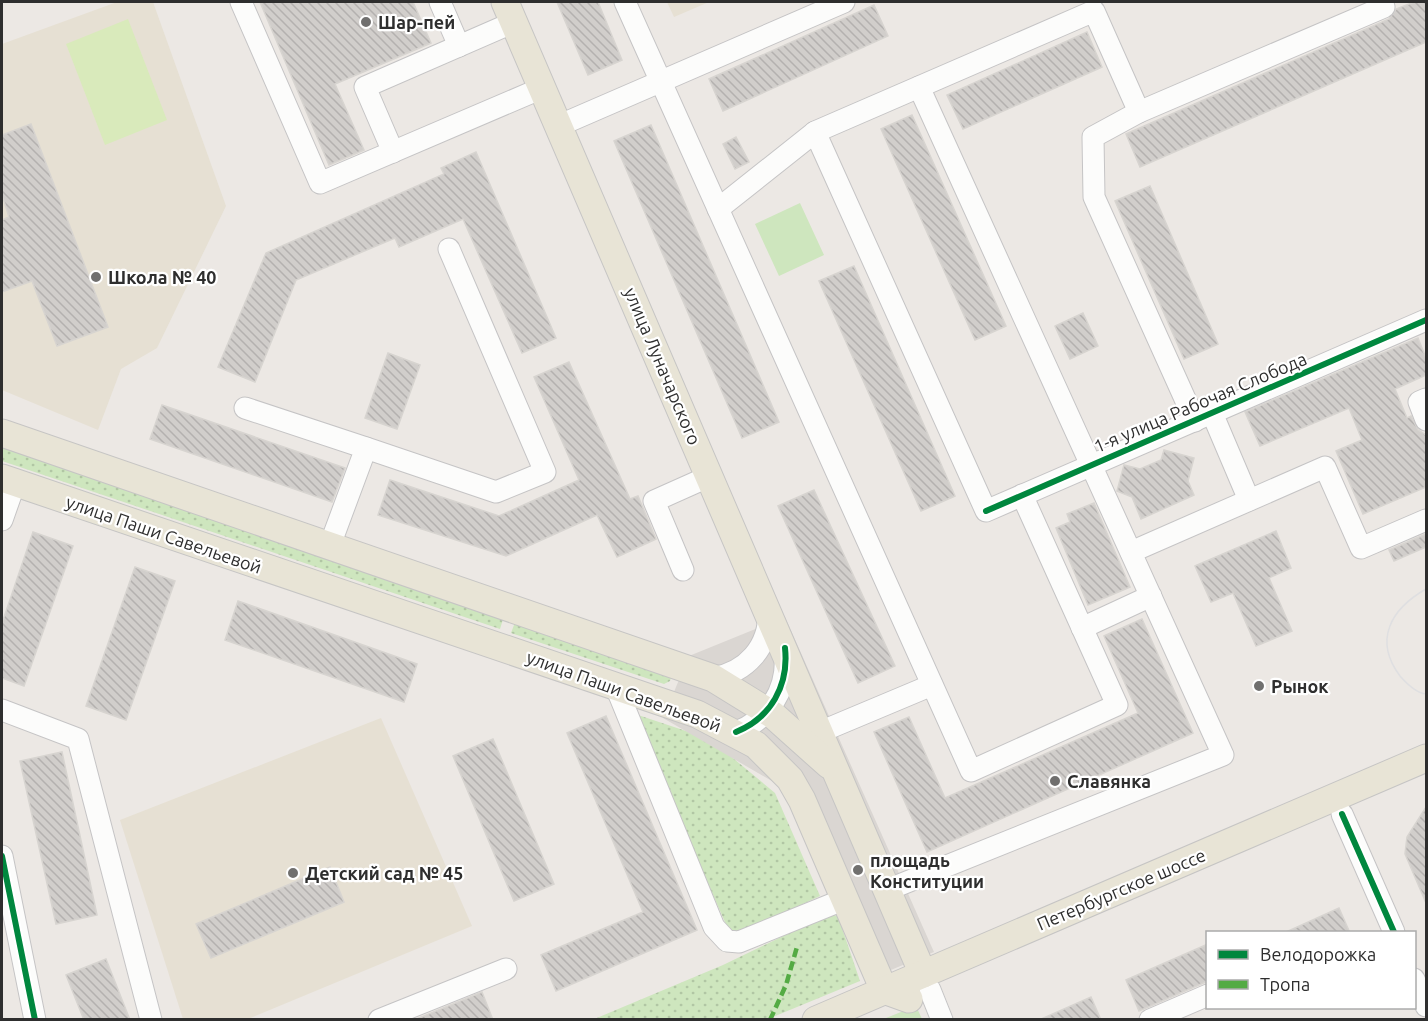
<svg xmlns="http://www.w3.org/2000/svg" width="1428" height="1021" font-family="Ubuntu,sans-serif">
<defs>
<pattern id="grass-dots" width="8" height="8" patternUnits="userSpaceOnUse" patternTransform="scale(1.5)"><rect width="8" height="8" fill="#cee6be"/><path d="M2 2h.1M6 6h.1" fill="none" stroke="#b1c6a4" stroke-width="1.8" stroke-linecap="round"/></pattern>
<pattern id="building-back-hatch" width="6" height="6" patternUnits="userSpaceOnUse" patternTransform="scale(1.5)"><rect width="6" height="6" fill="#d1cecb"/><path d="M-1 5l2 2M0 0l6 6M5-1l2 2" fill="none" stroke="#b4b1af"/></pattern>
</defs>
<rect width="100%" height="100%" fill="#ece8e4"/>
<g fill="#e6e0d3">
<polygon points="117,2 153,2 226,206 157,348 121,369 98,430 2,390 2,44"/>
<polygon points="667,2 709,2 674,17"/>
<polygon points="381,718 472,926 248,1019 183,1019 120,820"/>
</g>
<g fill="url(#grass-dots)">
<polygon points="2,443 505,613 500,629 2,461"/>
<polygon points="517,617 672,674 670,681 664,684 511,633"/>
<polygon points="632,713 710,739 775,793 820,896 736,935 729,931"/>
<polygon points="829,914 838,916 860,981 768,1019 592,1020 723,965"/>
</g>
<g fill="#cee6be">
<polygon points="800,203 824,255 779,276 755,224"/>
<polygon points="916,1006 922,1019 881,1020"/>
</g>
<polygon fill="#d9eabb" points="128,19 167,120 105,145 66,44"/>
<polygon fill="#dad6d2" points="785,617 934,952 867,980 784,788 663,718 689,656"/>
<g fill="url(#building-back-hatch)" stroke="#d7d4d0" stroke-width="1.5">
<polygon points="260,2 413,2 431,43 335,84 364,150 329,165"/>
<polygon points="557,2 598,2 622,60 588,75"/>
<polygon points="1414,2 1426,2 1426,42 1140,167 1126,134 1389,19 1396,9"/>
<polygon points="874,5 888,36 723,111 709,79"/>
<polygon points="1087,32 1102,67 963,129 947,95"/>
<polygon points="912,115 1006,326 975,340 881,129"/>
<polygon points="31,124 108,327 57,346 32,281 2,292 2,220 9,217 2,195 2,135"/>
<polygon points="651,125 779,422 742,438 614,141"/>
<polygon points="736,137 749,162 735,169 723,144"/>
<polygon points="476,152 556,338 522,353 463,219 399,247 395,238 296,280 255,382 218,367 266,253 444,174 441,168"/>
<polygon points="1150,186 1218,344 1184,359 1115,201"/>
<polygon points="854,266 955,496 921,511 819,281"/>
<polygon points="1083,313 1098,346 1070,359 1055,326"/>
<polygon points="1418,338 1426,358 1426,375 1395,389 1407,418 1411,416 1418,430 1426,435 1426,487 1363,514 1336,451 1362,440 1349,408 1260,446 1245,412"/>
<polygon points="388,353 420,365 397,429 365,418"/>
<polygon points="569,362 630,499 638,496 656,539 617,557 597,515 506,556 378,515 390,480 499,516 579,480 534,377"/>
<polygon points="162,405 345,468 332,502 150,439"/>
<polygon points="1164,450 1194,458 1188,481 1194,495 1141,519 1132,497 1117,491 1124,465 1140,469 1161,460"/>
<polygon points="814,490 895,666 858,683 778,506"/>
<polygon points="1094,503 1130,587 1088,605 1056,528 1070,522 1067,514"/>
<polygon points="1276,531 1291,568 1269,578 1292,631 1256,646 1233,593 1211,602 1195,566"/>
<polygon points="33,532 73,546 24,686 2,678 2,623"/>
<polygon points="1426,534 1426,547 1394,561 1389,550"/>
<polygon points="135,567 175,581 126,720 86,706"/>
<polygon points="238,601 417,664 404,702 225,640"/>
<polygon points="1142,619 1193,733 927,852 874,732 909,717 945,798 1138,713 1104,636"/>
<polygon points="606,716 697,930 556,991 541,955 643,912 567,733"/>
<polygon points="493,739 554,884 514,901 453,756"/>
<polygon points="62,752 97,915 56,924 20,761"/>
<polygon points="1426,807 1426,903 1405,854 1407,837"/>
<polygon points="330,867 344,902 211,958 196,924"/>
<polygon points="1339,908 1350,933 1284,933"/>
<polygon points="1208,944 1208,981 1139,1011 1126,980"/>
<polygon points="106,959 130,1020 84,1020 66,975"/>
<polygon points="482,992 493,1020 414,1020"/>
<polygon points="1091,997 1101,1020 1039,1020"/>
</g>
<g fill="none" stroke-linecap="round" stroke-linejoin="round">
<defs>
<g id="minor">
<polyline points="241,2 320,183 542,88"/>
<polyline points="440,2 459,46"/>
<polyline points="625,2 971,771 1117,705 1022,495"/>
<polyline points="1139,112 1094,11 815,132 986,511 1426,320"/>
<polyline points="558,126 844,2"/>
<polyline points="393,152 365,87 514,22"/>
<polyline points="718,209 815,132"/>
<polyline points="1426,399 1419,402 1426,420"/>
<polyline points="245,408 366,448 330,545"/>
<polyline points="1212,413 1249,500"/>
<polyline points="1195,421 1094,197 1093,137 1139,112 1384,7 1382,2"/>
<polyline points="366,448 496,492 545,472 449,249"/>
<polyline points="2,520 15,483"/>
<polyline points="1131,552 1325,467 1361,548 1426,520"/>
<polyline points="683,570 654,501 710,476"/>
<polyline points="1082,628 1151,596"/>
<path d="M713,678C747,672 769,647 769,612"/>
<polyline points="616,687 714,927 727,941 739,942 845,899"/>
<polyline points="2,710 78,739 151,1020"/>
<path d="M736,732C768,720 788,690 785,655"/>
<polyline points="820,732 932,685"/>
<polyline points="1342,814 1394,932"/>
<polyline points="2,856 35,1020"/>
<polyline points="887,890 1223,755 919,87"/>
<polyline points="1414,979 1426,1006"/>
<polyline points="930,990 942,1020"/>
<polyline points="379,1020 506,969"/>
<polyline points="1150,1020 1208,995"/>
</g>
<g id="major">
<polyline points="505,2 923,974"/>
<polyline points="2,433 713,678 773,715 829,765"/>
<polyline points="2,478 697,714 756,745 790,779 802,800 884,990 909,999"/>
<polyline points="816,1020 1426,758"/>
</g>
</defs>
<use href="#minor" stroke="#c5c4c5" stroke-width="23"/>
<use href="#major" stroke="#c6c5c4" stroke-width="29"/>
<use href="#minor" stroke="#fcfcfb" stroke-width="21"/>
<use href="#major" stroke="#e8e4d6" stroke-width="27"/>
<path stroke="#dfdfe1" stroke-width="1.5" d="M1426,589C1391,609 1373,640 1400,676C1407,684 1416,693 1426,694"/>
<polyline stroke="#54ab44" stroke-width="4.5" stroke-dasharray="9 4.5" stroke-linecap="butt" points="770,1020 786,985 797,947"/>
<defs>
<g id="cycleway">
<polyline points="986,511 1426,320"/>
<path d="M736,732C771,718 789,685 785,648"/>
<polyline points="1342,814 1394,932"/>
<polyline points="2,856 35,1020"/>
</g>
</defs>
<use href="#cycleway" stroke="#fff" stroke-width="10"/>
<use href="#cycleway" stroke="#00873e" stroke-width="6"/>
</g>
<g fill="#706f6e" stroke="#fff" stroke-width="2">
<circle cx="366" cy="22" r="6"/>
<circle cx="96" cy="277" r="6"/>
<circle cx="1259" cy="686" r="6"/>
<circle cx="1055" cy="781" r="6"/>
<circle cx="858" cy="870" r="6"/>
<circle cx="293" cy="873" r="6"/>
</g>
<g text-anchor="middle" dominant-baseline="central" stroke-width="4.5" stroke-linejoin="round" paint-order="stroke">
<g font-size="18" font-weight="bold" fill="#2e2e2e" stroke="#fff" text-anchor="start">
<text x="378" y="22">Шар-пей</text>
<text x="108" y="277">Школа № 40</text>
<text x="1271" y="686">Рынок</text>
<text x="1067" y="781">Славянка</text>
<text x="870" y="860">площадь<tspan x="870" dy="21">Конституции</tspan></text>
<text x="305" y="873">Детский сад № 45</text>
</g>
<g font-size="18" fill="#2e2e2e" stroke="#fff">
<text transform="translate(663 366) rotate(67)">улица Луначарского</text>
<text transform="translate(1200 402) rotate(-23)">1-я улица Рабочая Слобода</text>
<text transform="translate(164 534) rotate(19)">улица Паши Савельевой</text>
<text transform="translate(624 691) rotate(20)">улица Паши Савельевой</text>
<text transform="translate(1121 889) rotate(-23)">Петербургское шоссе</text>
</g>
</g>
<rect width="1428" height="1021" fill="none" stroke="#2e2e2e" stroke-width="6"/>
<rect x="1206" y="931" width="210" height="78" fill="#ffffff" stroke="#ababab" stroke-width="1.5"/>
<rect x="1218" y="950" width="30" height="9" fill="#00873e" stroke="#ababab" stroke-width="1.5"/>
<text x="1260" y="961" font-size="18" fill="#2e2e2e">Велодорожка</text>
<rect x="1218" y="980" width="30" height="9" fill="#54ab44" stroke="#ababab" stroke-width="1.5"/>
<text x="1260" y="991" font-size="18" fill="#2e2e2e">Тропа</text>
</svg>
